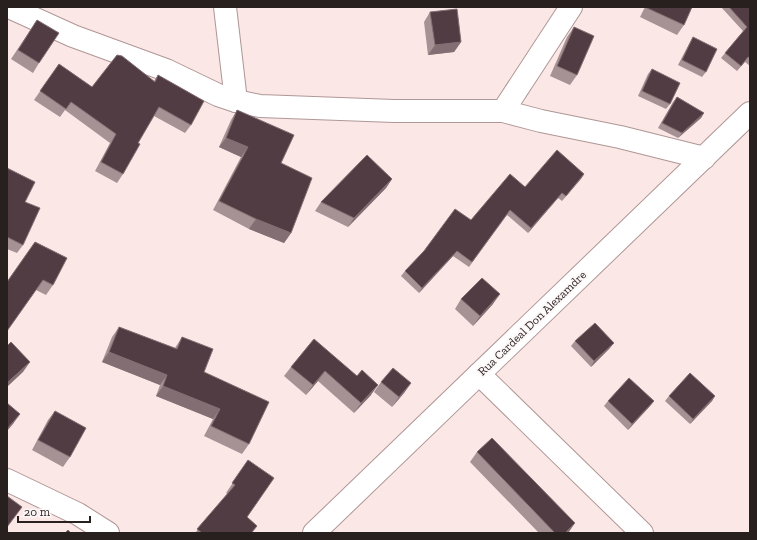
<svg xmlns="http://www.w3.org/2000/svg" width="757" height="540" font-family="'Zilla Slab',serif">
<rect width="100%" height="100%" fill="#fbe7e6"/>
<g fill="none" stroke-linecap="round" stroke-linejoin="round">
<defs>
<g id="street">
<polyline points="9,7 73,36 166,70 218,95 236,101 260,106 394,111 503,111 541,121 620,137 704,158"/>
<polyline points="225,7 236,101"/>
<polyline points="503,111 571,7"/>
<polyline points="479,374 642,533"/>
<polyline points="7,480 78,514 108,533"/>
</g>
<polyline id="secondary" points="314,533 750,113"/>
</defs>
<use href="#street" stroke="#af9796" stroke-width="24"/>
<use href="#secondary" stroke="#af9796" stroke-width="24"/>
<use href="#street" stroke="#fff" stroke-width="22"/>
<use href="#secondary" stroke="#fff" stroke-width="22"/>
</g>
<g fill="#a69294">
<polygon points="645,7 692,7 684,25 677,35 640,17"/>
<polygon points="721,7 750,7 750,66 745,62 737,71 721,58 743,31"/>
<polygon points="430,12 461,42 454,52 428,55 424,22"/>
<polygon points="37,20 39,63 33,73 11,59"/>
<polygon points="574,27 577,75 570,85 550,76 567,37"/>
<polygon points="693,37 706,72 702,77 678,65 690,42"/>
<polygon points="59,64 92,87 154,81 158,75 191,125 185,133 154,116 138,143 123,174 117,183 95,171 110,143 65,110 60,117 34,100"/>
<polygon points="652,69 670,104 666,109 638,96 648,74"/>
<polygon points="677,97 704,113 701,118 678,138 658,128 673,102"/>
<polygon points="237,110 281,163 291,233 284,243 249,229 213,210 241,157 219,147 231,120"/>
<polygon points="7,168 25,202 23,245 17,253 7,249"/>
<polygon points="584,174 562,201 558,198 528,233 507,215 469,267 453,256 419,293 401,276 405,271 471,220 525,187"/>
<polygon points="392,179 386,188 348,227 315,211 321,202"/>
<polygon points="35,242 53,285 46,295 36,290"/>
<polygon points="461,299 493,304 473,326 455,309"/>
<polygon points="119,327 175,348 182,337 204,372 249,444 242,454 204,436 213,419 156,396 160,385 102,362 112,337"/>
<polygon points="314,339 371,395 354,413 318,381 306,395 284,376 291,367"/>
<polygon points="575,341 610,348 591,367 571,346"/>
<polygon points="381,382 411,383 404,393 392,407 374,392"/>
<polygon points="669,396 715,396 712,401 690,424 665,401"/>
<polygon points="608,401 654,401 650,406 628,430 604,406"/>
<polygon points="55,411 70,457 63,467 32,450 48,420"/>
<polygon points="477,452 575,523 568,533 539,533 470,462"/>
<polygon points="248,460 247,517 257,526 252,533 195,533 228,494 226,493"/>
</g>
<g fill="#836f73">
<polygon points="461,42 454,52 428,55 435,45"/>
<polygon points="704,113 701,118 678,138 682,133"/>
<polygon points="226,138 248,147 241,157 219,147"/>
<polygon points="584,174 581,179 562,201 566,196"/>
<polygon points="392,179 386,188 348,227 354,218"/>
<polygon points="562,193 558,198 528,233 531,228"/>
<polygon points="256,219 291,233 284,243 249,229"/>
<polygon points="457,251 453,256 419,293 422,288"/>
<polygon points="500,294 493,304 473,326 480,316"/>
<polygon points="614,343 610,348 591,367 594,361"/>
<polygon points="109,352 167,375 160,385 102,362"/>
<polygon points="30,362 23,372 7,387 7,383"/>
<polygon points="325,371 318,381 306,395 313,385"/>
<polygon points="411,383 404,393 392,407 399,397"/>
<polygon points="378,385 371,395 354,413 361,403"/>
<polygon points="163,386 220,409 213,419 156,396"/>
<polygon points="715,396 712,401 690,424 693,419"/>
<polygon points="654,401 650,406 628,430 632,424"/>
<polygon points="20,414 13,424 7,431 7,429"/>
<polygon points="575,523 568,533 565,533"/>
</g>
<g fill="#503c42" stroke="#836f73">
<polygon points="647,7 692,7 684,25 647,8"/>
<polygon points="729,7 750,7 750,58 748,57 741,66 725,53 747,27"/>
<polygon points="457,9 461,42 435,45 430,12"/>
<polygon points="37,20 59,33 39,63 18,50"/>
<polygon points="574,27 594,36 577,75 557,66"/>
<polygon points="693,37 717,49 706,72 682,60"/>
<polygon points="117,55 122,56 155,82 158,75 204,101 191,125 159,107 138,143 140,144 123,174 101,162 116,134 71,102 66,109 40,91 59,64 92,87"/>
<polygon points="652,69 680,83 670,104 642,91"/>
<polygon points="677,97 704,113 682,133 662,123"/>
<polygon points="237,110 294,135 281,163 312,178 291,233 256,219 219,201 248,147 226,138"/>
<polygon points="557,150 584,174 566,196 562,193 531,228 510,210 472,262 457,251 422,288 405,271 424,251 455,209 471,220 510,174 525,187"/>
<polygon points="367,155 392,179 354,218 321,202"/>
<polygon points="7,168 35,182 25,202 40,208 23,245 7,237"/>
<polygon points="35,242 67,258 53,285 43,280 7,331 7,282"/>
<polygon points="482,278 500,294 480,316 461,299"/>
<polygon points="595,323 614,343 594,361 575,341"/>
<polygon points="119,327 177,349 182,337 213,349 204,372 269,402 249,444 211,426 220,409 163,386 167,375 109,352"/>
<polygon points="314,339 357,376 362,370 378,385 361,403 325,371 313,385 291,367"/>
<polygon points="11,342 30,362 7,383 7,346"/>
<polygon points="393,368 411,383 399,397 381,382"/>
<polygon points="690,373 715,396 693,419 669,396"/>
<polygon points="629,378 654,401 632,424 608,401"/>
<polygon points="7,403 20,414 7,429"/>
<polygon points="55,411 86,428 70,457 38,440"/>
<polygon points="492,438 575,523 565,533 555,533 477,452"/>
<polygon points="248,460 274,478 247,517 257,526 251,533 202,533 197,529 235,485 232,483"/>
<polygon points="7,496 22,507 7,527"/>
<polygon points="68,530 71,533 65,533"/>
</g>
<g text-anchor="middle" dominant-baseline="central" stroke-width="4" stroke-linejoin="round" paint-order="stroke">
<g font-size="12" fill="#281f1f" stroke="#fdf8f8">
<text transform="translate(532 323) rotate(-44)">Rua Cardeal Don Alexamdre</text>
</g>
</g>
<rect width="757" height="540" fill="none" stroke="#281f1f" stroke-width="16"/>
<path d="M18 516v6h72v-6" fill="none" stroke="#281f1f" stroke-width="2"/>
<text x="24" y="516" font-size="12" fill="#281f1f" stroke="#fdf8f8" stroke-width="3" paint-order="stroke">20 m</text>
</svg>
